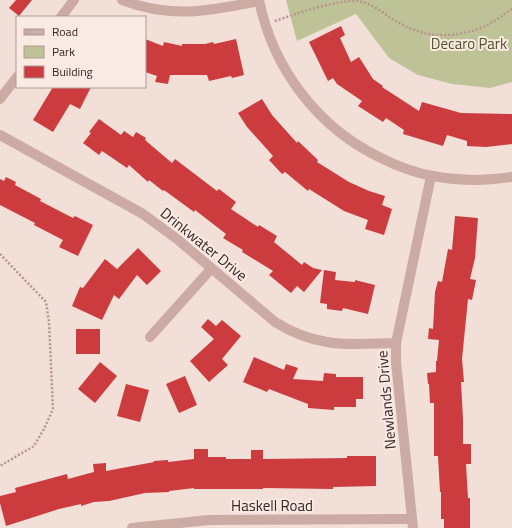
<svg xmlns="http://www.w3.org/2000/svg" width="512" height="528" font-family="'Titillium Web',sans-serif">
<rect width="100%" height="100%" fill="#f2dfd8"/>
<polygon fill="#bec297" points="286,0 512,0 512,82 490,88 452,84 418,75 389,58 356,14 297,41"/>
<g fill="#cc3c3f">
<polygon points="16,0 32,0 19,16 9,8"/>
<polygon points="341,26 345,35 340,38 351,62 359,57 373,79 383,86 382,87 419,111 422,102 461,113 512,114 512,144 486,147 467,146 467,141 447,135 443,146 403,134 404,130 386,118 383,122 358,106 362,101 337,84 333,78 328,81 309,42"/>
<polygon points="145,39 163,46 164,42 182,46 182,44 205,44 213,42 214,44 236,39 244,75 232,78 231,76 209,81 207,75 170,75 168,84 155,82 157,76 145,72"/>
<polygon points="53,87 91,87 80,109 70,104 53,132 33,120"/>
<polygon points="262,99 272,115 297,143 298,141 318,160 317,162 349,182 369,191 385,196 382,205 392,209 384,235 365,229 368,220 344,211 309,189 308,191 285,172 282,174 269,160 273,156 247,127 238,113"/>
<polygon points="99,119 121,135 124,131 133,137 136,132 146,138 145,140 172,163 175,159 217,191 219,189 236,202 231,209 258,227 259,225 277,236 274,242 302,265 304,262 313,268 322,270 304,292 297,286 291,293 269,275 273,271 242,252 243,250 223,238 226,234 195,210 194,212 164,190 163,191 149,180 148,182 129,165 127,168 102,151 99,155 83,143 91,133 89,132"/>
<polygon points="6,177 16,182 15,185 41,199 40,201 73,218 75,216 93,225 78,256 59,247 63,240 34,225 35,223 0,205 0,179 4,181"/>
<polygon points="455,216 478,218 475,258 470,279 476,280 472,300 468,299 462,359 464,382 461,382 463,419 463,444 471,444 471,464 466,464 468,498 470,498 470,528 444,528 444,519 441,519 441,492 440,492 438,456 434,456 434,403 430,403 429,384 428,384 427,373 436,372 436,361 437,361 439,340 428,339 429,328 433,329 435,292 438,281 442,282 448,249 452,250"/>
<polygon points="138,248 161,271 147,285 137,275 119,299 114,295 102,320 72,306 80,287 83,288 105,259 117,269"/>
<polygon points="324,270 336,272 335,280 355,282 355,280 375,285 368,314 343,308 342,311 327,309 327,304 320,303"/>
<polygon points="208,319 216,326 222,320 241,336 222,359 228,365 209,382 190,361 214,339 201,327"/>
<rect x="76" y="329" width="24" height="25"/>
<polygon points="254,357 284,370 286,364 298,368 293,379 323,381 324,373 336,374 336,377 363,377 363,399 356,399 356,407 334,407 334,410 308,408 308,404 269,389 267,392 243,382"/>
<polygon points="100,362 117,376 95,403 78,389"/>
<polygon points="185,376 197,405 179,413 166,384"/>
<polygon points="126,384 149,390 140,422 117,416"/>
<polygon points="194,449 208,449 208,457 226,457 226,459 251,459 251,450 263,450 263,459 347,458 347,456 376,456 376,486 333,487 333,489 263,488 263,489 194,489 194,488 169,491 169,492 145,493 109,501 94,502 81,506 81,504 59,509 6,526 0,503 0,496 16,492 15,488 67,474 68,479 94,472 93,464 106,463 106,471 154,462 154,461 168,460 168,462 194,459"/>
</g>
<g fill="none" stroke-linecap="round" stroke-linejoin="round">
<g stroke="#b6958e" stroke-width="2.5" stroke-dasharray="2 2" stroke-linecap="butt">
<path d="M275,21C298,13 335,0 358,1C372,3 384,14 396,21C422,37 448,39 478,29C490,25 501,16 512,9"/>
<polyline points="0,254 46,302 49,322 53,409 44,429 34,446 0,466"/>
</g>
<g stroke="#cbaba3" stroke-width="10">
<path d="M122,0C172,19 209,11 259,1"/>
<path d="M259,0C273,69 318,128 381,158C397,166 415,173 433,176C459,181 486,181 512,177"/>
<polyline points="61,17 74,0"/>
<polyline points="0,99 17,77"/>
<path d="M0,135L143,214L177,239L275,322C291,332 308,339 327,342C348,346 374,343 396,343"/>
<polyline points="150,337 211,269"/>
<polyline points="132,528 209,520 412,519"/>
<polyline points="413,528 396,362 396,343 431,176"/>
</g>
</g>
<g text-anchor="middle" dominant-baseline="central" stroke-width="4" stroke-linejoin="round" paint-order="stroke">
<g font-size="15" fill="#505528" stroke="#faeae4">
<text x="469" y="43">Decaro Park</text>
</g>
<g font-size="15" fill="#352726" stroke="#faeae4">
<text transform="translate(204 244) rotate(39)">Drinkwater Drive</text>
<text transform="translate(386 400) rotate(-95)">Newlands Drive</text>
<text x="272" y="505">Haskell Road</text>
</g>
</g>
<rect x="16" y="16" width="130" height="72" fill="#faeae4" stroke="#ab9c98"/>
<rect x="24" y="29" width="20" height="6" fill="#cbaba3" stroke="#ab9c98"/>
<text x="52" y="36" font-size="12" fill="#352726">Road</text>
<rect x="24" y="46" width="20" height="12" fill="#bec297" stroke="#ab9c98"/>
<text x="52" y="56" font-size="12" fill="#352726">Park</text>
<rect x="24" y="66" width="20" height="12" fill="#cc3c3f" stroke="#ab9c98"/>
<text x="52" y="76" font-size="12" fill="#352726">Building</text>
</svg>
